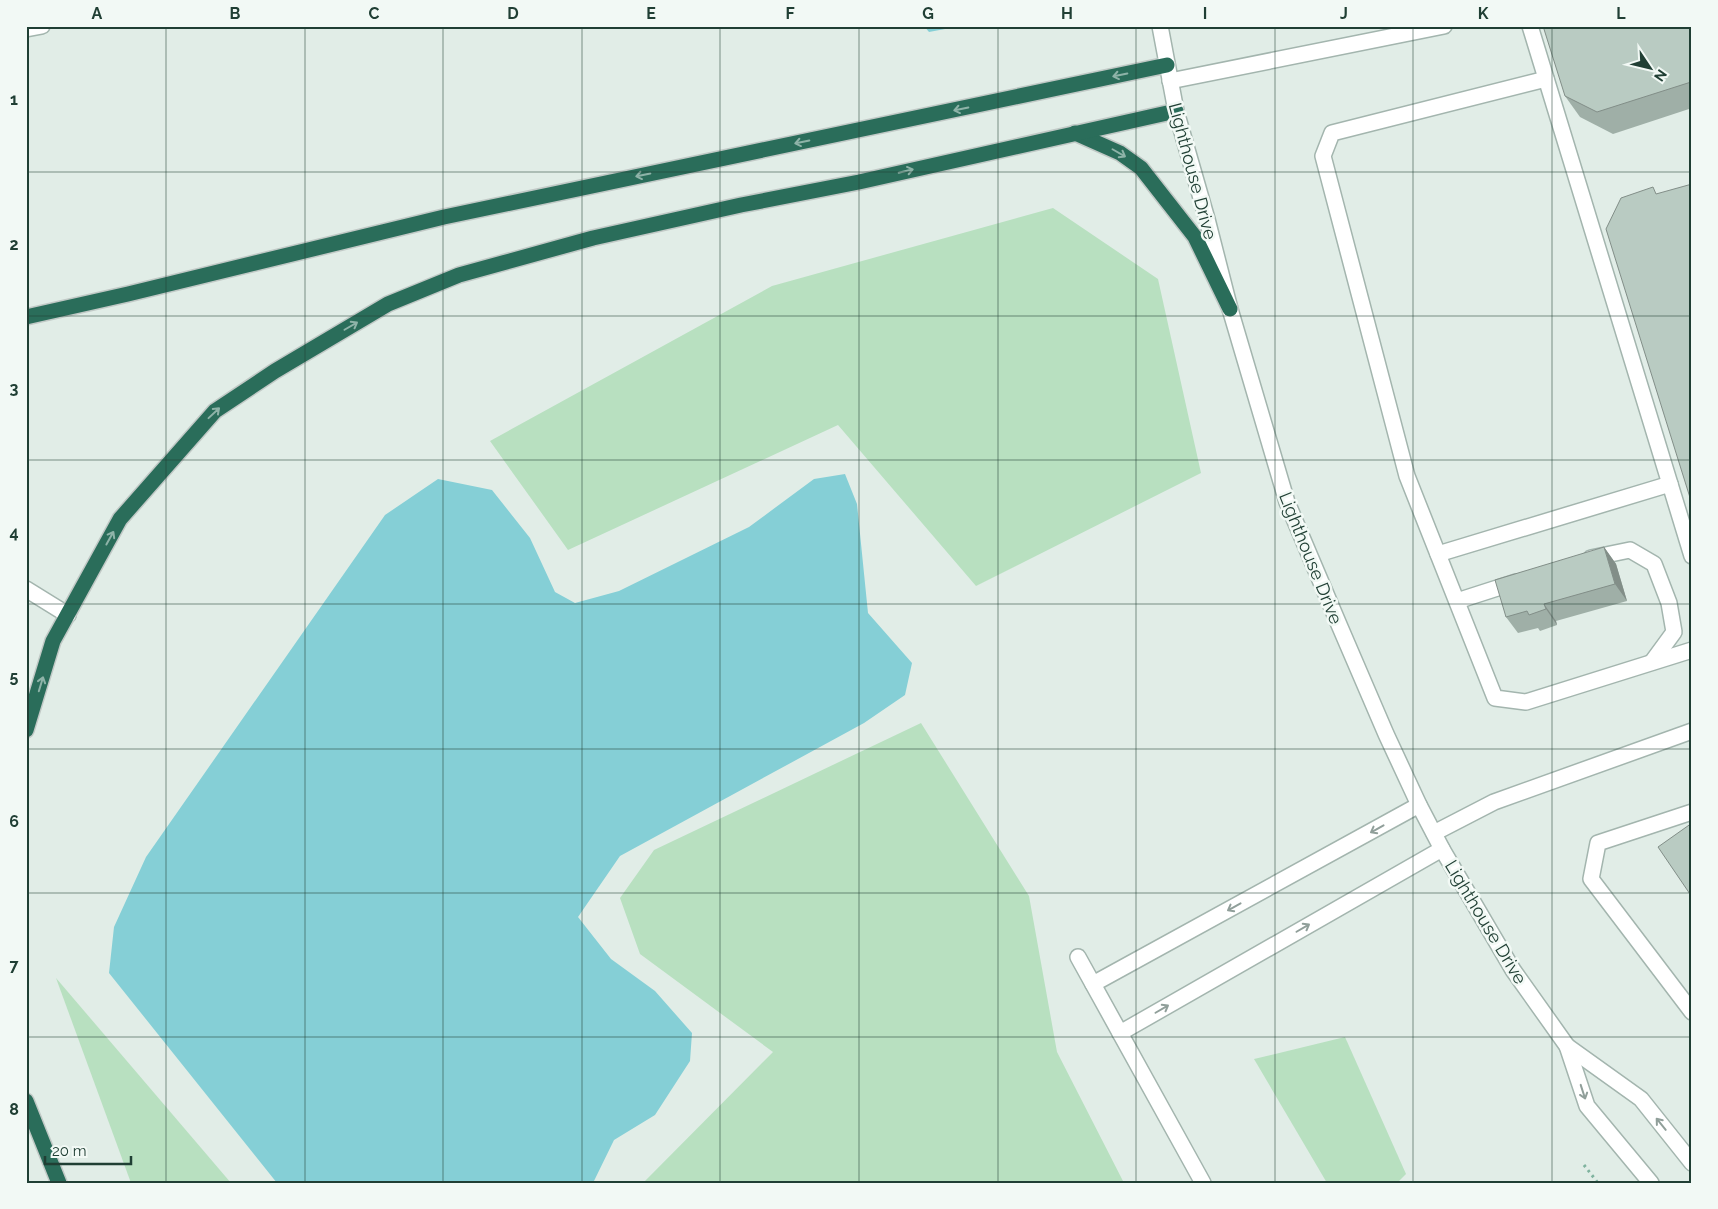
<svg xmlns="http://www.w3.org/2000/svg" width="1718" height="1209" font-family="Raleway,sans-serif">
<rect width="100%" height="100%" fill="#e1ede7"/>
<g fill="#b8e0c0">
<polygon points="1053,208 1158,279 1201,473 976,586 838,425 568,550 490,441 772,286"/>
<polygon points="921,723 1029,896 1057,1052 1124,1183 643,1183 773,1052 640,954 620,898 654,850"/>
<polygon points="56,978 231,1183 131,1183"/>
<polygon points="1345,1037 1406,1174 1397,1183 1327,1183 1254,1059"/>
</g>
<g fill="#85cfd6">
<polygon points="924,26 961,26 929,32"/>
<polygon points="845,474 857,504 868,613 912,663 905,695 864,723 620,856 578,917 611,959 655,991 692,1033 690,1061 655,1115 614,1140 593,1183 277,1183 109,973 114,927 146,857 385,515 438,479 492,490 530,538 555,592 575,603 619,591 749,527 814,479"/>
</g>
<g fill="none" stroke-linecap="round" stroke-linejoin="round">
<defs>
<g id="service">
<polyline points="1530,26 1692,556"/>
<polyline points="1546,79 1332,133 1323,156 1407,476 1495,698 1526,702 1692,650"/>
<polyline points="1170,81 1444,26"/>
<polyline points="1438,554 1670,484"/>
<polyline points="1591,558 1630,550 1654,564 1669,603 1674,632 1652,662"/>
<polyline points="26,589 68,615"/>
<polyline points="1457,601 1516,582"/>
<polyline points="1692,812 1598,843 1591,879 1692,1012"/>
<polyline points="1434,833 1494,802 1692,731"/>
<polyline points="1078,957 1203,1183"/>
<polyline points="1093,984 1419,805"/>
<polyline points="1120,1033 1442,849"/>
</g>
<polyline id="minor" points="26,29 42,26"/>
<g id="tertiary">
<polyline points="1160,26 1176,111 1207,219 1230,309 1287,502 1340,627 1386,734 1419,805 1442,849 1513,970 1567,1046 1587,1106 1651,1183"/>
<polyline points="1567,1046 1641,1099 1692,1163"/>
</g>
<g id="motorway">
<polyline points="1075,133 1120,153 1141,168 1195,237 1230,309"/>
<polyline points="26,317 128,294 444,217 1167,65"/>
<polyline points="26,730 53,641 120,519 215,411 275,371 388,304 459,275 593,238 741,205 859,182 1176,111"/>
<polyline points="26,1101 59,1183"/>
</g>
</defs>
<use href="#service" stroke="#a3b5ae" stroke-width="18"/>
<use href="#minor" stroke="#a3b5ae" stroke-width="18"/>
<use href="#tertiary" stroke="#a3b5ae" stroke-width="18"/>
<use href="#motorway" stroke="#c1c9c6" stroke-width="18"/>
<polyline stroke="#7fb39f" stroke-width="3" stroke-dasharray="2.5 4" stroke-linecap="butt" points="1584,1165 1598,1183"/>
<use href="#service" stroke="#fff" stroke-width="15"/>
<use href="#minor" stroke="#fff" stroke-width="15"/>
<use href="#tertiary" stroke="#fff" stroke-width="15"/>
<use href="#motorway" stroke="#2a6d5a" stroke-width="15"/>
</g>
<g fill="#9fafa7">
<polygon points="1692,26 1692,108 1613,134 1580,117 1565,96"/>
<polygon points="1604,547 1616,564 1627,601 1556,621 1557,625 1540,631 1538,628 1518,633 1506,617"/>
</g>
<g fill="#828e88">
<polygon points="1604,547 1616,564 1627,601 1615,584"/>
<polygon points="1544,604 1556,621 1557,625 1546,609"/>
</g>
<g fill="#b9cbc2" stroke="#828e88">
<polygon points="1543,26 1692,26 1692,85 1691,82 1597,112 1565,96"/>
<polygon points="1692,184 1692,504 1606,229 1621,198 1653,187 1656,194"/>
<polygon points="1604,547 1615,584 1544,604 1546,609 1529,615 1527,611 1506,617 1495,580"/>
<polygon points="1692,823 1692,897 1658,847"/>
</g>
<defs><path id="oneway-shaft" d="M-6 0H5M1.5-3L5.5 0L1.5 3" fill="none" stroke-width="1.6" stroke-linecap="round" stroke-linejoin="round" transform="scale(1.25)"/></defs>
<g stroke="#8eb3a8">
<use href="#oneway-shaft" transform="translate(1120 75) rotate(168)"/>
<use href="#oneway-shaft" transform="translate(961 109) rotate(168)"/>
<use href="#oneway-shaft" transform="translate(802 142) rotate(168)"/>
<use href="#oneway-shaft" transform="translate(1119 153) rotate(30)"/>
<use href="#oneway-shaft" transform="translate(906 171) rotate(-13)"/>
<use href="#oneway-shaft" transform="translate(643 175) rotate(168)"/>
<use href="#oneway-shaft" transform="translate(351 326) rotate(-30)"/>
<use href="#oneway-shaft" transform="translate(214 413) rotate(-43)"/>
<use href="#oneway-shaft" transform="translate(110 538) rotate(-61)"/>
<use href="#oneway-shaft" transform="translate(41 684) rotate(-73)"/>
</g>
<g stroke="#909f9a">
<use href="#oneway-shaft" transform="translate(1377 829) rotate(151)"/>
<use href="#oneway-shaft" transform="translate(1234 907) rotate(151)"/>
<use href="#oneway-shaft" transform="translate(1303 928) rotate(-30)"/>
<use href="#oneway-shaft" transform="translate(1162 1009) rotate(-30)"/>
<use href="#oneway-shaft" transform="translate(1583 1092) rotate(72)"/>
<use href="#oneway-shaft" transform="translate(1661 1124) rotate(-129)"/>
</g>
<path fill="none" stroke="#203f34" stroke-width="1" stroke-opacity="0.55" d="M166,26V1183M305,26V1183M443,26V1183M582,26V1183M720,26V1183M859,26V1183M998,26V1183M1136,26V1183M1275,26V1183M1413,26V1183M1552,26V1183M26,172H1692M26,316H1692M26,460H1692M26,604H1692M26,749H1692M26,893H1692M26,1037H1692"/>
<g text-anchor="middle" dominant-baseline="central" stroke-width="5" stroke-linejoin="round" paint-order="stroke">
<g font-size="18" fill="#203f34" stroke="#f2f9f5">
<text transform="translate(1193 171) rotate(75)">Lighthouse Drive</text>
<text transform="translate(1311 558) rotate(68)">Lighthouse Drive</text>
<text transform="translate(1486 922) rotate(59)">Lighthouse Drive</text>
</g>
</g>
<rect width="1718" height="1209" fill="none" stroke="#f2f9f5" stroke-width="55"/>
<g transform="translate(1650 68) rotate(125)" stroke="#f2f9f5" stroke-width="4" paint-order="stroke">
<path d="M0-4L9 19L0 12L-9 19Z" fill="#203f34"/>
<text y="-8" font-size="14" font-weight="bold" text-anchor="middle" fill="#203f34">N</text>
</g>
<path d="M45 1156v8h86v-8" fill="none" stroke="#203f34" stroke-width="2.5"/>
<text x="52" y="1156" font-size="15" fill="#203f34" stroke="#f2f9f5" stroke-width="4" paint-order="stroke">20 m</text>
<rect x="28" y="28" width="1662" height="1154" fill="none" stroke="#203f34" stroke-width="2"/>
<g font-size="16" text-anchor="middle" font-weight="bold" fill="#203f34">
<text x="97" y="19">A</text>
<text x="235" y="19">B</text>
<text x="374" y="19">C</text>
<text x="513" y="19">D</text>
<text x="651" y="19">E</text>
<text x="790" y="19">F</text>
<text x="928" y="19">G</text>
<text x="1067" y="19">H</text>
<text x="1205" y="19">I</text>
<text x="1344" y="19">J</text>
<text x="1483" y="19">K</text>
<text x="1621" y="19">L</text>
<text x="14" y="105">1</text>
<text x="14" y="250">2</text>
<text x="14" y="394">3</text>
<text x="14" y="538">4</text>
<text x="14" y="682">5</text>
<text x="14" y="827">6</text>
<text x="14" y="971">7</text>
<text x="14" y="1115">8</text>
</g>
</svg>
